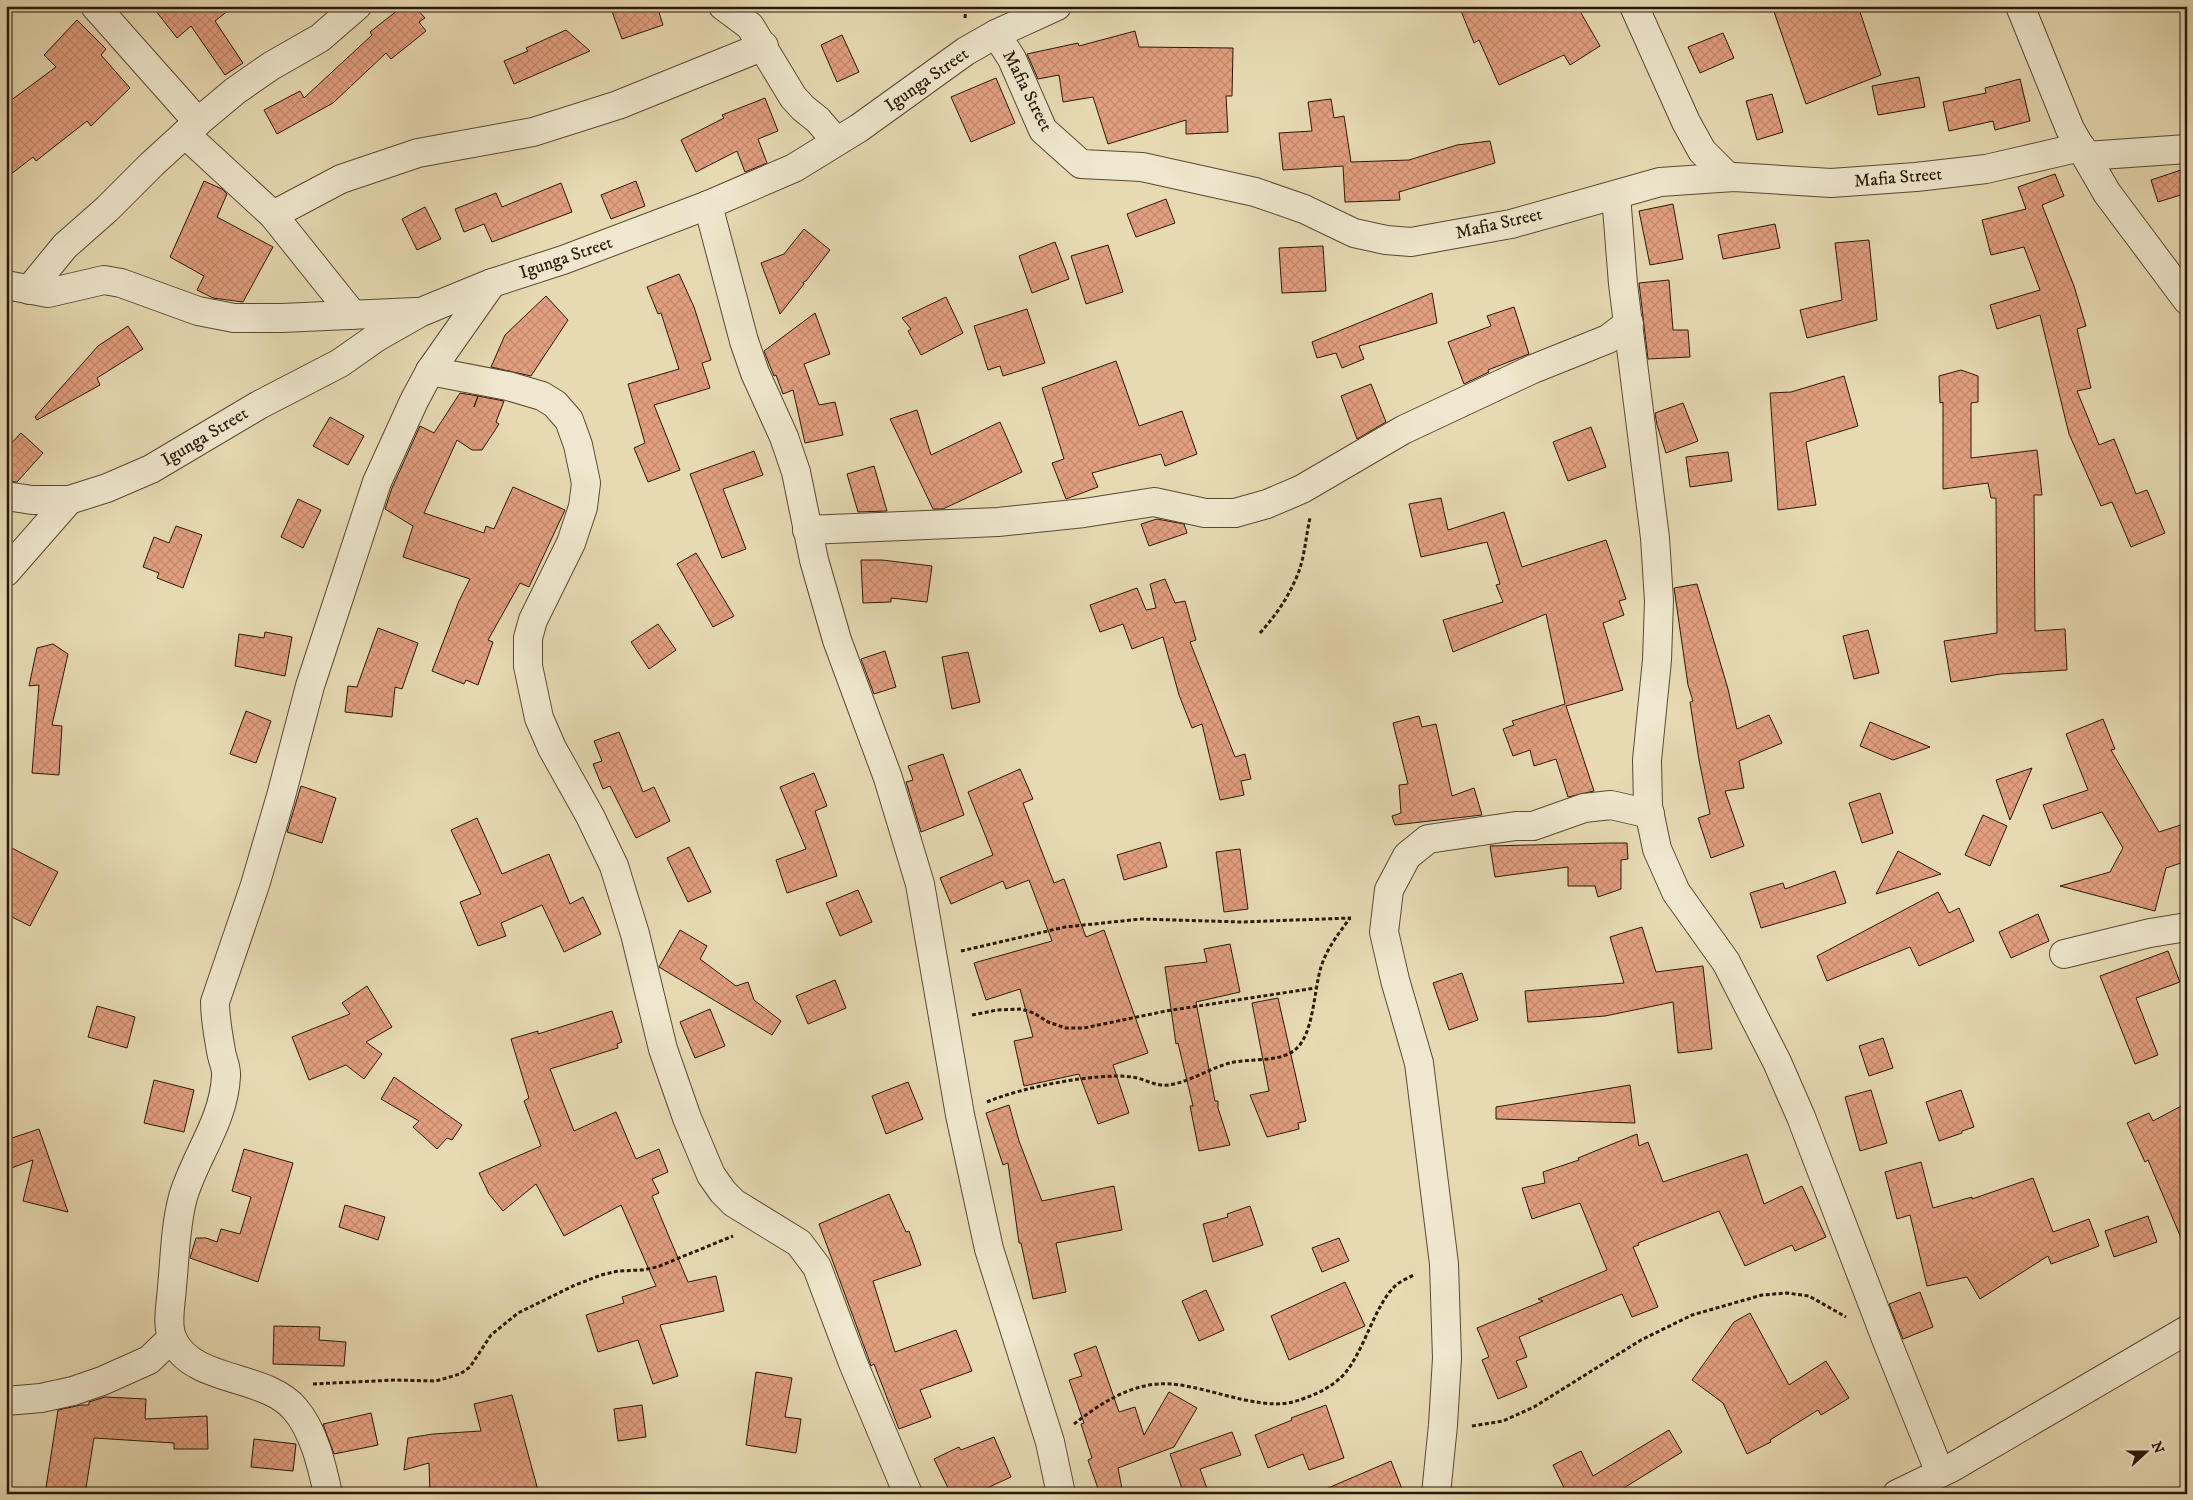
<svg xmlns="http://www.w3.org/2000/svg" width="2193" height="1500" font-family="'IM FELL DW Pica',serif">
<defs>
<pattern id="building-cross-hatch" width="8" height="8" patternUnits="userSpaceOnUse" patternTransform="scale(1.25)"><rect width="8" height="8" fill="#e29f80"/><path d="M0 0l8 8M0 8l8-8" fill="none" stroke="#c2886d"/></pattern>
</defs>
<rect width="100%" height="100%" fill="#e7dab3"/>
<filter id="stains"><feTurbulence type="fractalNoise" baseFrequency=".004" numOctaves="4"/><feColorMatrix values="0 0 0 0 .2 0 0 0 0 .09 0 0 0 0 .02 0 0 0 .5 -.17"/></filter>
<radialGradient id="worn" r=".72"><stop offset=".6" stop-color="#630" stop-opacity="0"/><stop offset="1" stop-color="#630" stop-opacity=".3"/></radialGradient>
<g fill="url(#building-cross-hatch)" stroke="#2b170a">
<polygon points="152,6 234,6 215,21 243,63 225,75 191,26 177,38"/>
<polygon points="403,6 414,6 425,18 419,22 426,31 391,59 386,53 333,103 277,134 264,110 300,91 304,98 372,35 370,32"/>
<polygon points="610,6 657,6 663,25 622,39"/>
<polygon points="1459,6 1577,6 1600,46 1570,65 1564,55 1499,85 1479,40 1474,43"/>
<polygon points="1772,6 1858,6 1881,75 1806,104"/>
<polygon points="77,20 106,49 101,55 130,88 91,126 87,121 36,161 33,157 6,178 6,104 56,67 44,55"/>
<polygon points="566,30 590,51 514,84 504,61 528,51 526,48"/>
<polygon points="1135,31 1139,47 1233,48 1232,96 1226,96 1228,132 1186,134 1186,120 1108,144 1093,97 1063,102 1059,75 1038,79 1027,54 1078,43 1079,46"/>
<polygon points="1723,33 1734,58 1700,73 1688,47"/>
<polygon points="842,35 859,72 837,82 821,45"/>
<polygon points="1919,77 1925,107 1878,115 1872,86"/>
<polygon points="996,78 1015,123 971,142 951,97"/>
<polygon points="2020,79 2030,121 1995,130 1993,121 1949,131 1943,102 1986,93 1985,88"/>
<polygon points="1772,94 1783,132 1757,140 1746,101"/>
<polygon points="765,98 778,131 758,139 767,163 745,172 737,151 696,172 681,140 724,118 722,115"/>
<polygon points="1331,99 1334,118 1344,116 1351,162 1409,160 1457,145 1490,141 1495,163 1399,192 1400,200 1345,202 1343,166 1283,170 1279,133 1312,131 1308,102"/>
<polygon points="2187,168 2187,193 2158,202 2151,180"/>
<polygon points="2055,174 2064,196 2042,205 2074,286 2086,326 2077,329 2091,388 2077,391 2099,445 2114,439 2136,494 2147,490 2165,533 2131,547 2112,502 2101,506 2069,434 2040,315 1997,329 1990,305 2040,290 2024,247 1991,255 1982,220 2026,209 2018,187"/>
<polygon points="204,181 222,189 227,194 217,217 273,247 243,302 213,298 197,290 204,276 170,257"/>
<polygon points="636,181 645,206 611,219 601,195"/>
<polygon points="561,183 572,212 492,242 484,224 464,232 455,209 496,193 502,207"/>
<polygon points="1166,199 1175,223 1136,237 1127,214"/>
<polygon points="1673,204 1683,259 1650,265 1639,211"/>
<polygon points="425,207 441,239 417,250 402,219"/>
<polygon points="1775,224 1780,248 1723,259 1718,235"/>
<polygon points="804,229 830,250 806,281 803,282 804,284 780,314 761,263 784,254"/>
<polygon points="1869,240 1877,320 1807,338 1800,310 1842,300 1835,243"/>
<polygon points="1055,242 1069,279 1032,293 1019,256"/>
<polygon points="1108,245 1123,292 1086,304 1071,256"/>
<polygon points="1323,246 1326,291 1282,293 1279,248"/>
<polygon points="679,274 694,307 711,360 702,363 710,388 654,405 680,470 648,482 634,448 645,443 628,384 679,369 661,313 658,314 647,287"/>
<polygon points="1669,280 1673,330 1688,330 1690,357 1648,359 1639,283"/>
<polygon points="1432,293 1437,323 1359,346 1364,359 1342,368 1336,353 1317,358 1312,342"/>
<polygon points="546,296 568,320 531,376 491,367 505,335"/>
<polygon points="946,297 963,333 921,355 908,331 911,329 902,318"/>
<polygon points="1514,307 1529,354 1488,370 1489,372 1464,384 1448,342 1491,326 1487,316"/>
<polygon points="1027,309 1045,363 1003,376 1000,366 988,370 974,326"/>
<polygon points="815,313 830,354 804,364 819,405 835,402 843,435 805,443 793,390 783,394 776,375 774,376 764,351"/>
<polygon points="128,326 143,349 97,378 100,385 37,420 35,417 98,346"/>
<polygon points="1116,361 1139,426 1182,411 1197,454 1165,466 1161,454 1092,473 1098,487 1066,499 1052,463 1064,459 1042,388"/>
<polygon points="1961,370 1978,376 1978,402 1971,403 1971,458 2037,450 2042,495 2034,495 2035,631 2065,629 2067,670 2001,674 1951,682 1944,641 1997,633 1996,498 1991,498 1988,483 1943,489 1943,402 1940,403 1939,376"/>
<polygon points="1844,376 1858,426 1806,442 1816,505 1778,510 1770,393 1791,392"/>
<polygon points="1371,384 1386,422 1357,439 1341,396"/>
<polygon points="460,393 478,396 474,407 478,396 504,401 496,422 499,424 482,450 472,450 457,440 424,513 484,533 486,526 494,529 513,487 565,510 529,587 520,583 488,640 493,642 478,685 466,680 464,684 432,671 459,601 470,579 403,557 413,526 385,509 392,488 420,426 434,433"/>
<polygon points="1683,403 1698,441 1666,453 1657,425 1655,413"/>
<polygon points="917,410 931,455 1000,422 1022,472 943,509 933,509 890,419"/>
<polygon points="330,417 364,436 348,465 313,446"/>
<polygon points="1591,427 1606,467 1568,481 1553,442"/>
<polygon points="21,433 43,453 17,482 6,481 6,449"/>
<polygon points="754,451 763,475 723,489 746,549 722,558 690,474"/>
<polygon points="1728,452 1732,481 1690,487 1686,457"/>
<polygon points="874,466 887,511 858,512 847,474"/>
<polygon points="1441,498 1448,530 1504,512 1522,567 1606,540 1626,599 1619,601 1624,615 1603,623 1623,690 1566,706 1594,791 1568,797 1556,759 1534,766 1530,750 1513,756 1503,729 1514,725 1512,721 1565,704 1546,614 1453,652 1443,620 1503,602 1496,585 1500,584 1487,542 1421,557 1409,504"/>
<polygon points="298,499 321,510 303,548 281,537"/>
<polygon points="1157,519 1184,524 1187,533 1149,546 1141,524"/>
<polygon points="176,526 202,535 183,588 157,578 159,573 143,567 154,537 169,543"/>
<polygon points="696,553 734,616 713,627 677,564"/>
<polygon points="861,560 882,560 932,566 927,602 891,598 891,602 863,603"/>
<polygon points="1165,579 1175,603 1185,601 1196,640 1190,642 1235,757 1245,754 1251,779 1241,781 1244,795 1220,800 1202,724 1192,728 1179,695 1163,637 1132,649 1123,624 1100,632 1090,605 1137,588 1146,610 1156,608 1150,584"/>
<polygon points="1697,584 1728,689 1737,729 1769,715 1782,743 1739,761 1744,788 1725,791 1744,846 1711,858 1698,818 1710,814 1699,760 1690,702 1693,701 1688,685 1674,588"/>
<polygon points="658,624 676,650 649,669 631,642"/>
<polygon points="378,628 418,643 402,689 395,687 392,717 345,712 348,686 357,687"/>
<polygon points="1868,630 1879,673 1854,679 1843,636"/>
<polygon points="265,632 292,637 285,676 235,666 239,634 264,638"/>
<polygon points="53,644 68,654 52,725 62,726 59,775 32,773 39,685 29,686 37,648"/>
<polygon points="885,651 896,687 874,694 861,659"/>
<polygon points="968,652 980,702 952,709 942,657"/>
<polygon points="246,711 271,721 256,763 230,754"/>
<polygon points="1419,716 1422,727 1436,724 1452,796 1474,788 1482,815 1395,825 1392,816 1401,813 1399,785 1408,784 1393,723"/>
<polygon points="2103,719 2115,749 2111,750 2159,832 2187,823 2187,861 2166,868 2155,911 2060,886 2110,872 2123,848 2102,812 2052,829 2043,805 2088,790 2066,734"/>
<polygon points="1870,722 1930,747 1893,760 1860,746"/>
<polygon points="619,732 643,792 654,787 670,821 636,838 610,786 603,789 593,764 602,761 594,741"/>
<polygon points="943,754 964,815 921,832 906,782 913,780 908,766"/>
<polygon points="2032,768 2010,820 1996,780"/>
<polygon points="1020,769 1033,799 1023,803 1054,883 1064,879 1086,937 1104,930 1148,1053 1113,1065 1129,1113 1098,1124 1079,1074 1024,1086 1014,1041 1033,1037 1020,989 986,1000 974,963 1052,941 1029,880 1006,889 1003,881 951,904 940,878 993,855 968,792"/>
<polygon points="814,773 827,806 815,811 837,876 787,893 776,860 806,849 780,787"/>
<polygon points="301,786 336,798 322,843 287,832"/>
<polygon points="1880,793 1893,833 1862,843 1849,803"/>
<polygon points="1983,815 2007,826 1990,866 1965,855"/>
<polygon points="477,818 502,874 549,854 570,904 583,897 601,934 564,952 542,905 501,923 506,936 478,946 460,902 481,894 451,830"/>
<polygon points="1160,842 1167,867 1124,880 1117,855"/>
<polygon points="1610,843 1627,843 1628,859 1621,860 1621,889 1598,897 1595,886 1568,886 1568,867 1495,877 1490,846"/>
<polygon points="6,845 58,872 30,926 6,914"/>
<polygon points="689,847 711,892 688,902 667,858"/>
<polygon points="1240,849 1248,909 1224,912 1216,852"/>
<polygon points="1898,851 1941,874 1876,894"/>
<polygon points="1835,871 1846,903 1761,928 1750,893 1783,883 1785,889"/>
<polygon points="858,890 872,922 840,936 826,903"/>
<polygon points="1938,892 1949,913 1959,908 1974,941 1919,966 1910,947 1827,981 1817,956"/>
<polygon points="2038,914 2049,941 2011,958 1999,932"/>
<polygon points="1642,927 1656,972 1703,966 1712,1049 1678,1053 1673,1002 1605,1016 1528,1022 1525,991 1624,983 1610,937"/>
<polygon points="680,930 707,946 700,959 736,986 748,982 754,1000 781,1021 772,1035 659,967"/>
<polygon points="1230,944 1240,992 1196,1002 1215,1101 1218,1101 1218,1108 1230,1145 1199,1151 1190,1106 1193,1106 1178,1043 1176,1044 1165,967 1207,962 1204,949"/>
<polygon points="2168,951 2180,982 2136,998 2158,1055 2135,1064 2100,976"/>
<polygon points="1462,973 1478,1020 1449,1030 1433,983"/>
<polygon points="835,980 846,1008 808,1024 796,996"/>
<polygon points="367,986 392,1027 366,1042 382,1054 364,1079 346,1065 309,1080 292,1037 350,1014 342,1003"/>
<polygon points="1278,998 1306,1121 1298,1123 1299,1129 1267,1137 1250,1095 1269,1091 1252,1003"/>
<polygon points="97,1006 135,1017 127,1048 88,1037"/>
<polygon points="710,1009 725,1046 695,1058 680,1022"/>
<polygon points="612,1011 622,1042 617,1044 618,1048 550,1069 574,1131 616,1112 636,1159 659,1149 668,1172 652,1179 659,1193 652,1196 688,1282 716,1276 724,1311 660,1325 678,1376 653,1384 638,1340 598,1352 586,1315 624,1303 622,1297 656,1286 621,1205 564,1236 536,1184 503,1211 489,1194 479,1173 541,1146 524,1101 529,1098 511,1039 538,1031 538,1034"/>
<polygon points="1883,1038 1893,1068 1869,1076 1859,1046"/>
<polygon points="394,1077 462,1125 452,1140 447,1138 437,1149 413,1127 419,1121 381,1099"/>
<polygon points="154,1080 194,1090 184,1132 144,1123"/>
<polygon points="908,1082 923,1119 886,1134 872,1096"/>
<polygon points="1630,1085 1635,1123 1496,1119 1496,1107"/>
<polygon points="1871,1090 1887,1143 1860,1151 1845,1097"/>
<polygon points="1961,1090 1974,1127 1962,1131 1962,1133 1939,1141 1926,1102"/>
<polygon points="2187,1103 2187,1252 2148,1160 2145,1162 2127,1123 2149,1113 2153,1121"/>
<polygon points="1009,1105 1019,1141 1042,1201 1114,1186 1122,1230 1056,1243 1066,1292 1033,1299 1021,1243 1019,1243 1008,1163 1003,1165 986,1113"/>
<polygon points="39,1129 48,1155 68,1212 23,1201 33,1160 6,1170 6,1140"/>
<polygon points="1637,1134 1639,1146 1648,1142 1663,1182 1747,1154 1764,1204 1802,1186 1826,1237 1795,1251 1792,1245 1745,1266 1719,1211 1638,1243 1639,1245 1633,1247 1658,1307 1632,1317 1622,1294 1519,1337 1527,1357 1516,1361 1527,1387 1498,1399 1482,1360 1489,1357 1477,1328 1543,1301 1538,1299 1607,1270 1580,1203 1532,1219 1522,1188 1545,1183 1543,1172 1579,1160 1578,1158"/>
<polygon points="244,1149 293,1163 258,1282 190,1258 196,1238 206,1238 217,1242 221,1229 240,1234 251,1197 232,1191"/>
<polygon points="1921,1162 1933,1208 1972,1197 1972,1199 2033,1178 2053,1232 2089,1219 2099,1246 2051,1264 2048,1256 1980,1299 1967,1277 1927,1286 1910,1215 1897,1219 1885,1172"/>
<polygon points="889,1194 906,1232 909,1231 921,1265 873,1281 895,1352 956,1330 972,1371 920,1390 931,1417 899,1429 874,1364 871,1366 868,1357 819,1224"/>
<polygon points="345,1205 385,1217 378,1240 339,1227"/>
<polygon points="1250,1206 1263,1245 1213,1262 1203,1224 1228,1217 1227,1214"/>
<polygon points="2148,1216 2157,1242 2114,1257 2105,1231"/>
<polygon points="1339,1238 1349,1261 1322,1272 1312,1248"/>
<polygon points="1345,1282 1365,1326 1289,1360 1271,1316"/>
<polygon points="1206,1290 1224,1330 1199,1341 1182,1301"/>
<polygon points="1920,1292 1933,1327 1903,1339 1889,1304"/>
<polygon points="1750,1313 1789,1385 1826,1361 1849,1398 1821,1415 1818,1410 1770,1440 1771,1442 1747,1454 1723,1403 1692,1380 1734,1322"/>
<polygon points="274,1326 320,1327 319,1340 346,1342 344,1366 273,1364"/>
<polygon points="1096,1346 1119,1412 1135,1407 1144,1435 1169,1392 1197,1408 1174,1447 1118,1468 1123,1494 1100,1494 1088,1460 1092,1458 1081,1424 1084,1423 1069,1380 1082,1376 1074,1354"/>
<polygon points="756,1372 792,1378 785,1417 801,1419 796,1453 746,1445"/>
<polygon points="512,1395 539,1494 430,1494 429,1463 404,1470 408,1438 433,1434 481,1431 474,1404"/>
<polygon points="105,1397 146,1399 145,1419 207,1416 208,1449 174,1449 174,1443 94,1438 85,1494 45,1494 58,1410 81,1405 89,1405 89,1402"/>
<polygon points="642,1405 646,1437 618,1441 614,1409"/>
<polygon points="1326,1405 1344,1458 1309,1470 1303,1454 1268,1468 1255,1435 1292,1420 1291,1418"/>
<polygon points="371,1413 378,1445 334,1454 323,1424"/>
<polygon points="1669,1430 1682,1452 1614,1494 1564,1494 1566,1492 1553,1465 1581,1451 1593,1476"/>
<polygon points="1232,1432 1241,1455 1200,1469 1209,1494 1184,1494 1170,1454"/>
<polygon points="994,1437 1011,1477 974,1494 951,1494 934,1459 959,1447 961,1450"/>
<polygon points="254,1439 296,1444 293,1471 251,1467"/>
<polygon points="1391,1461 1404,1494 1314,1494"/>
</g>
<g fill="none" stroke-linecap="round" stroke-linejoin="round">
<defs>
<g id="minor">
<polyline points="95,6 198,122"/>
<polyline points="723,6 750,26 793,97 803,108 818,120 836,141"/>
<polyline points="1634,6 1686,122 1702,151 1728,177"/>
<polyline points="2020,6 2070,129 2107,193 2187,300"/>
<polyline points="996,34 1012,59 1043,130 1081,164 1142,167 1255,192 1304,209 1354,233 1386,240 1411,242 1511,224 1660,182 1734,177 1831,183 1916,177 1986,169 2081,147"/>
<polyline points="185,134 273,215 353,315"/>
<polyline points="2086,156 2187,149"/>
<polyline points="1616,195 1623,284 1655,538 1659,601 1657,660 1647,760 1648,806 1657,849 1676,892 1726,962 1777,1062 1801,1117 1888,1344 1940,1473"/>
<polyline points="708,205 744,341 755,373 784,437 796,472 814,560 837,640 888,778 920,884 960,1115 989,1249 1050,1442 1061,1494"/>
<polyline points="273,215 341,179 418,153 533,132 618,105 764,46"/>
<polyline points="6,285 48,293 104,280 121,283 198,311 234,318 282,318 415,312"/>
<polyline points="29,290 65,246 107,209 152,164 198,122 235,91 271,66 320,38 357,6"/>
<polyline points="430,371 508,386 542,396 555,404 569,420 578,445 586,483 583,507 571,543 533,620 528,638 528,666 539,718 552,748 590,816 614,866 635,934 663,1049 687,1118 711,1175 723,1192 734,1203 799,1243 817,1267 853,1363 908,1494"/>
<polyline points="6,496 32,500 69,500 107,488 151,469 259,405 340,363 377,337 421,312 492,283 563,260 708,205 794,168 859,128 966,51 996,34 1057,6"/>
<polyline points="807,530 998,522 1084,513 1154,502 1205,513 1235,513 1267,504 1302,489 1403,430 1533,369 1608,339 1629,323"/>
<polyline points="6,572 69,500"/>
<polyline points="2064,954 2150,933 2187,927"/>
<polyline points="6,1401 41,1398 73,1391 102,1381 149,1360 172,1338"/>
<path d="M328,1494C322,1466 314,1431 295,1409C266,1374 193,1383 173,1340C166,1325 171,1304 172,1287C175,1257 175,1227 183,1197C195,1156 224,1121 226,1076C227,1068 222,1059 221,1051C218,1034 215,1018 215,1002L255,885L281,796L310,686L377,482L414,401L430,371L492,283"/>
<polyline points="1436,1494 1443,1425 1447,1358 1444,1264 1419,1063 1395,980 1384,932 1389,890 1407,856 1428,839 1516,826 1533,826 1584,808 1611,805 1650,814"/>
<polyline points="1897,1494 1951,1468 2187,1330"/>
</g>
</defs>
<use href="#minor" stroke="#5a4834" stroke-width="30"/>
<g stroke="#2b170a" stroke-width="3" stroke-dasharray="4 2.5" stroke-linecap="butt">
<polyline points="965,18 966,6"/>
<path d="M1260,633C1277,614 1290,595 1299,571C1305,554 1306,535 1310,518"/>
<polyline points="961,951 1065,927 1141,919 1241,922 1351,918"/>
<polyline points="972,1015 997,1010 1021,1009 1034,1013 1048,1022 1066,1028 1084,1028 1166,1011 1315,988"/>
<path d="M987,1102C1019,1088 1097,1072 1132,1077C1142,1078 1151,1084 1161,1085C1182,1087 1209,1068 1230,1063C1248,1058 1281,1063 1296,1049C1314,1033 1314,989 1321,967C1327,948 1339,933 1350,918"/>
<polyline points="313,1384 395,1380 436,1381 460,1374 470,1367 491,1335 518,1313 573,1286 601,1275 618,1271 642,1270 657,1267 733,1236"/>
<path d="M1074,1424C1101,1403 1134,1381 1171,1384C1195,1386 1221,1395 1245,1400C1267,1404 1283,1407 1305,1398C1320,1393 1336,1384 1346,1372C1366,1346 1374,1307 1395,1286C1400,1281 1409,1278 1415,1274"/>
<polyline points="1472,1426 1503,1421 1534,1407 1641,1340 1692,1315 1762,1295 1787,1293 1809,1296 1846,1317"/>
</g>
<use href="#minor" stroke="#efe7ce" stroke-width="28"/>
</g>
<g text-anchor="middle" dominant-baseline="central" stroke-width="4.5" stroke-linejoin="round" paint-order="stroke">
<g font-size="18" fill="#2b170a" stroke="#efe7ce">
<text transform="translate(927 80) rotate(-35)">Igunga Street</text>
<text transform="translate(1027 91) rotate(63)">Mafia Street</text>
<text transform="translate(1898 178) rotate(-5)">Mafia Street</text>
<text transform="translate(1499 224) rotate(-13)">Mafia Street</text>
<text transform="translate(566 258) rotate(-19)">Igunga Street</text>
<text transform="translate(205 437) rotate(-31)">Igunga Street</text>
</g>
</g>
<rect width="2193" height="1500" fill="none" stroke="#e7dab3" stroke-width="25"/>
<rect x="8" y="8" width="2178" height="1485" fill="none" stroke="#2b170a" stroke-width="2.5"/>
<rect x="12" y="12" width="2168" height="1475" fill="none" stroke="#2b170a"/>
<g transform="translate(2146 1452) rotate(69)" stroke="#efe7ce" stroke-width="4" paint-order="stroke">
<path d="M0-4L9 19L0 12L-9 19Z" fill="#2b170a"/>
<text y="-8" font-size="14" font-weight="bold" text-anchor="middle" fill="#2b170a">N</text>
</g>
<rect width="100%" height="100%" filter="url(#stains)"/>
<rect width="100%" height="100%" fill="url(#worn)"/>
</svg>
